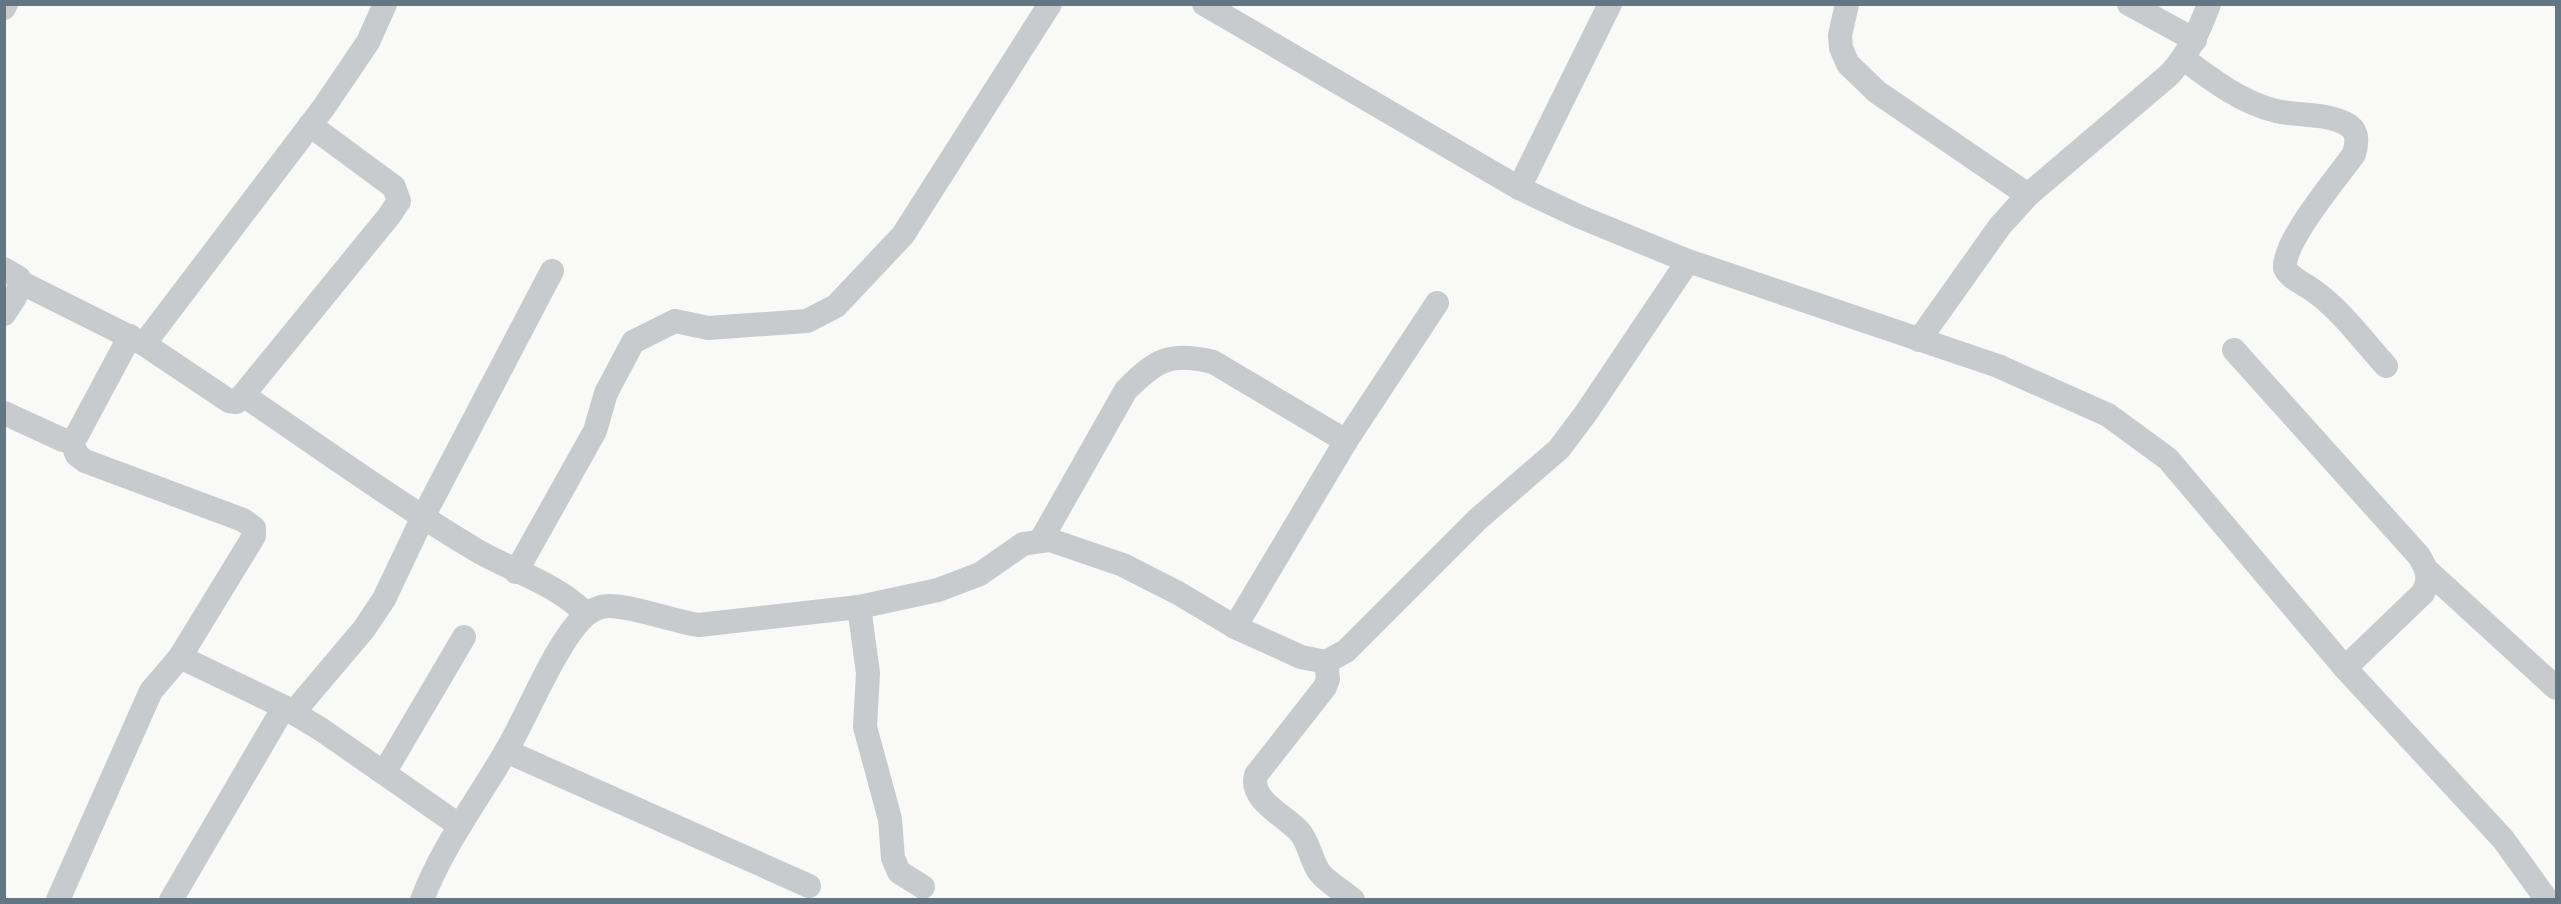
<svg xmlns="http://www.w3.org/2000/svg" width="2561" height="904" font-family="Helvetica,sans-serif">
<rect width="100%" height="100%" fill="#f9f9f7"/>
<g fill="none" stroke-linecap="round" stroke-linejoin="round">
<g stroke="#c7cbce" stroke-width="24">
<polyline points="1204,4 1519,188 1578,216 1688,261 1998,366 2108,415 2168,459 2345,668 2503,839 2547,900"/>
<polyline points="1847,4 1840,35 1841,48 1848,64 1877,92 2028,195"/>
<polyline points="2129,4 2195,40"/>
<polyline points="4,8 6,4"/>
<path d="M2184,59C2212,80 2241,102 2276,111C2298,116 2329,113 2348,125C2359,132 2357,144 2354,154C2337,178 2283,241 2285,268C2290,279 2304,283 2314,291C2342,311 2363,341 2386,366"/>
<polyline points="1519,188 1610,4"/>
<path d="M4,269L19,278C22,291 11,303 4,314"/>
<path d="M20,282L144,344L229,401L236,402L243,395C320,447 396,502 476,550C512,571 557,584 586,614"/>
<path d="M1919,340L2000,226L2028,195L2170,74C2189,53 2199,31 2209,4"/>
<polyline points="144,344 324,107 368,42 385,4"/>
<path d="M2234,350L2419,556C2427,569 2431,579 2423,593L2345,668"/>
<polyline points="243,395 389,216 399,201 394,187 310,125"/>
<polyline points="4,413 63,440 71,440 77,435 130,336"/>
<polyline points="71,440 77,455 85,461 243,520 254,528 254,536 180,657 284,707 171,900"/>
<path d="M1041,540L1126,390C1156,360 1170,351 1213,362L1346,441"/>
<polyline points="2428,571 2556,688"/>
<polyline points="516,572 595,431 606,393 633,342 675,321 708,328 807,321 836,306 903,235 1050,4"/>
<polyline points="859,607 868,673 865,727 890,819 893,858 899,872 923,887"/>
<polyline points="1235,627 1346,441 1437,303"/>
<path d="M1326,662L1328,679L1325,687L1256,775C1249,800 1284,815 1299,831C1310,843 1310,860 1320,873C1328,883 1343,891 1353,900"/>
<polyline points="284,707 322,730 460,826"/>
<polyline points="293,713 364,629 384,599 423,517 552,271"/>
<polyline points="506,751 809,886"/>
<polyline points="384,773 464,637"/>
<polyline points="58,900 151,691 180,657"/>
<path d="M422,900C442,847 477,801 505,753C528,714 544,670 570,633C578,622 587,611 601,607C620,601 674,622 699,625L859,607L938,590L980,574L1023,544L1050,540L1123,565L1178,593L1235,627L1301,657L1326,662L1346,651L1478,519L1559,449L1586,413L1688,261"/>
</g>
</g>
<rect width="2561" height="904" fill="none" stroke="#637683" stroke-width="12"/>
</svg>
